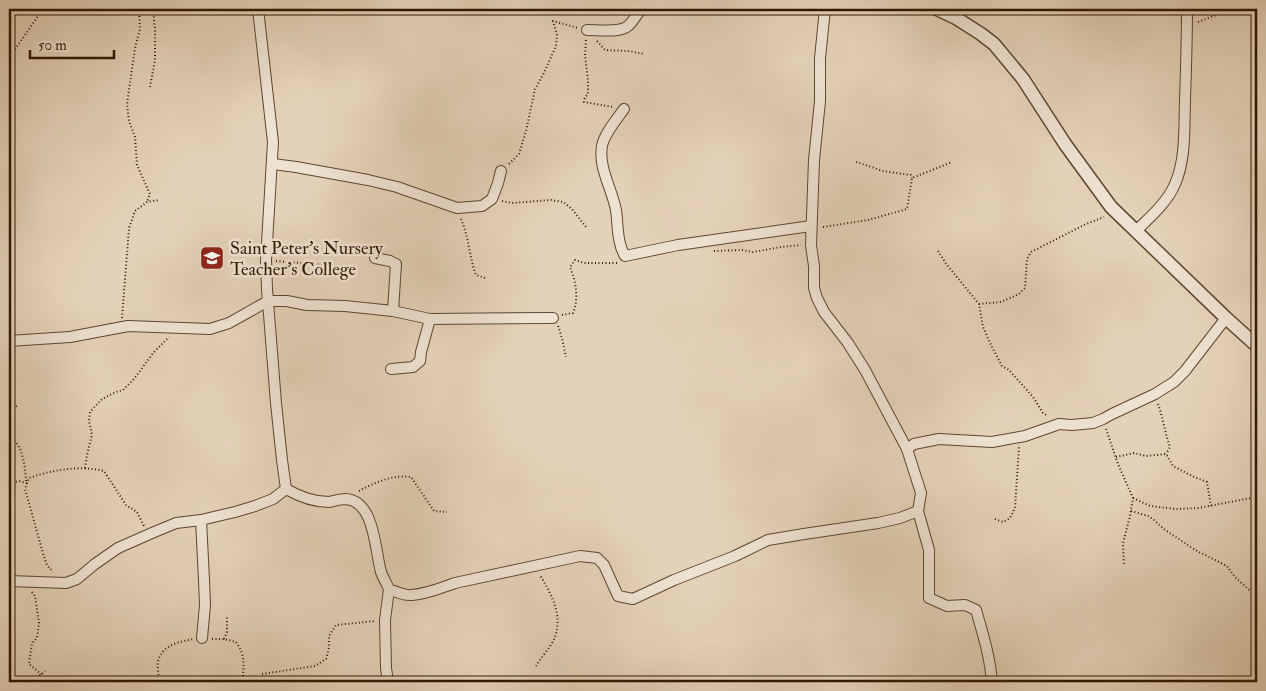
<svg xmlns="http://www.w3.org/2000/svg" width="1266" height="691" font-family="'IM FELL Double Pica',serif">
<rect width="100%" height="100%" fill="#e4d2b8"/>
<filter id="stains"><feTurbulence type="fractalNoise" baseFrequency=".004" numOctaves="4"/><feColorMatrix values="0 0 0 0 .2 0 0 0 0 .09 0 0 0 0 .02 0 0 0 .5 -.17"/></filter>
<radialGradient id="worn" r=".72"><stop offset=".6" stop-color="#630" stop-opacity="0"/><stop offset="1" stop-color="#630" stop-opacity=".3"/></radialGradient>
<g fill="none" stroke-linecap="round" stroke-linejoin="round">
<defs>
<g id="minor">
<path d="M258,9L273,142L266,260L267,289L276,403L282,460L286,489C300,497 313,502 329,502C334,501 340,499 345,499C375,500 375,551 381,572C383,578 387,584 389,589C396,592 405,596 412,595C427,594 441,588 455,583L580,556L597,558L604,565L618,596L633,599L674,580L735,556L768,540L804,534L878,523L900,518L918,511L921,493L907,449L865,370L848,343L824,312L817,298L814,288V266L811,245L814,160L820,101V58L825,9"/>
<path d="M587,30C598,30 620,33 628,26C633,22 637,14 641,9"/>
<path d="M624,109C617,119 604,134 602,146C598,167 612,189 616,210C618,225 617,243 625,256L678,245L811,226"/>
<polyline points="273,164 296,167 368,180 397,187 457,208 482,206 492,199 498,183 501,171"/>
<path d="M1136,231C1150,217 1167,203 1175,184C1186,159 1184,128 1185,101C1186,70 1187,39 1187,9"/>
<polyline points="375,258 390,261 396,264 393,311"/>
<polyline points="9,341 70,337 128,326 210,329 229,323 268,301 287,301 307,305 345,306 393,311 430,319 553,318"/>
<polyline points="391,369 413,367 420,361 421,352 430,319"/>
<polyline points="907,449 914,444 939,439 992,442 1025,436 1059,424 1072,425 1093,423 1103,419 1112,414 1155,394 1174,382 1185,371 1226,318"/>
<path d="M918,511L929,550V598L947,606L965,605L976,610C983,634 990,657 992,682"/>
<polyline points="201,520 204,580 205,605 202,638"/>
<polyline points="9,581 66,583 77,579 95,564 118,548 152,533 176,523 201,520 235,512 255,506 273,499 286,489"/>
<polyline points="388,682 386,668 385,620 389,589"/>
</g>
<polyline id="tertiary" points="937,9 956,18 981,34 994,44 1023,79 1065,144 1111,207 1226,318 1257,346"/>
</defs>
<use href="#minor" stroke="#5d462e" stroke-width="12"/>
<use href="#tertiary" stroke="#5d462e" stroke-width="15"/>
<g stroke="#301700" stroke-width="2" stroke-dasharray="1 2.5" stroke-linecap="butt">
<polyline points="139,9 140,29 135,48 127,104 129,121 135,137 137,165 150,194 147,202"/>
<polyline points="1198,22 1219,14 1241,9"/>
<polyline points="586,40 585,55 588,80 588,94 585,97 584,102 613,107"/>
<polyline points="597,41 605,50 628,51 644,54"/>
<polyline points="9,58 43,9"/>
<polyline points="150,87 155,60 155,29 153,9"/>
<polyline points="856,162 872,167 882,171 911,175 912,178"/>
<polyline points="509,164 519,154 526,131 535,89 543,75 556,46 557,35 553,21 578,28"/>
<polyline points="502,201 512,203 551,200 563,202 572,209 586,227"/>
<path d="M461,219C469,237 469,257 476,275L485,278"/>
<polyline points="823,227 868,220 907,209 912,178 952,162"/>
<polyline points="714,251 742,250 753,252 781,247 801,245"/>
<polyline points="938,251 947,265 979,304 983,327 991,345 1002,366 1009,370 1033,397 1043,413 1048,416"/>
<polyline points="276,261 338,266"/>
<polyline points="979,304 1001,302 1019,294 1025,288 1027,259 1031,252 1084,225 1104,217"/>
<path d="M562,315L573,313C579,299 576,281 570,267L575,260L584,263H618"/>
<polyline points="122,318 129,228 135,211 147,202 159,200"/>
<polyline points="558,326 562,338 566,357"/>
<path d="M1158,404C1163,418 1165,433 1170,447L1166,454"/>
<polyline points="9,408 17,406"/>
<polyline points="1106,429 1118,464 1133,498 1130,516 1123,543 1124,566"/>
<path d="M9,436C23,444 25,466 26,481"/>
<polyline points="1116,457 1134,453 1146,456 1166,454 1173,466 1192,476 1207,482 1211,506"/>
<polyline points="85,468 87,455 92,435 89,421 90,412 102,399 116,392 123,390 134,379 154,352 169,337"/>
<path d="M9,483L19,481L27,483L29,478C52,470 79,465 104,471L126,505L137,512L144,526"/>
<polyline points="27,483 25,489 44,557 47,565 53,572"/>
<path d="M359,491C374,483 393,474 411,477L434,511L447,512"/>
<polyline points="1133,498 1150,506 1176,509 1198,508 1257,497"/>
<polyline points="1131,511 1148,516 1154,520 1165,530 1197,551 1227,566 1235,577 1257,597"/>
<polyline points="995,519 1003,522 1010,518 1015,508 1019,447"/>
<polyline points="32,592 35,596 39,623 37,638 32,643 29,664 42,675"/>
<path d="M212,639H224L236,642C246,656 244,666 242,682"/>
<polyline points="224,639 227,632 227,615"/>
<path d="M536,666C541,657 552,646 555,637C563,614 551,594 540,575"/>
<polyline points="262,674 315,666 326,659 329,648 329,636 336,625 375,621"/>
<path d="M31,682C34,677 41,676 45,671"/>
<path d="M159,682C159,675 156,664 159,658C165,644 180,642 193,639"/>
</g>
<use href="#minor" stroke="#ede2d1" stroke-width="10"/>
<use href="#tertiary" stroke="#ede2d1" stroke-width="12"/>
</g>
<defs>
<symbol id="school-square" viewBox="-11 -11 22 22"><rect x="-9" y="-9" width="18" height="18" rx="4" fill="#8f2418" stroke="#ede2d1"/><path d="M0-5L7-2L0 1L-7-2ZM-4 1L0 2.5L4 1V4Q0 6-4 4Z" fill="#fff"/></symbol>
</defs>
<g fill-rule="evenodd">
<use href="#school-square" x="198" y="244" width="28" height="28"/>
</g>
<g text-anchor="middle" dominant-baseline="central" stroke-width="5" stroke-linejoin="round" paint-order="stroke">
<g font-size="18" fill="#301700" stroke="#ede2d1" text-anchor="start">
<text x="230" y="248">Saint Peter's Nursery<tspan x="230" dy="21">Teacher's College</tspan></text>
</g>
</g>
<rect width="1266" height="691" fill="none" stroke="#e4d2b8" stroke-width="30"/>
<rect x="10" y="10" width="1246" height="671" fill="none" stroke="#301700" stroke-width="2.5"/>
<rect x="15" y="15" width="1236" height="661" fill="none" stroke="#301700"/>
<path d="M30 50v8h84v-8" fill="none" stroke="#301700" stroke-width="2.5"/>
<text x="38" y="50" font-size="15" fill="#301700" stroke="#ede2d1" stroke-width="4" paint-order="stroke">50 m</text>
<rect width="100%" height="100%" filter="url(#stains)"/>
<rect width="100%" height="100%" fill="url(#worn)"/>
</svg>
